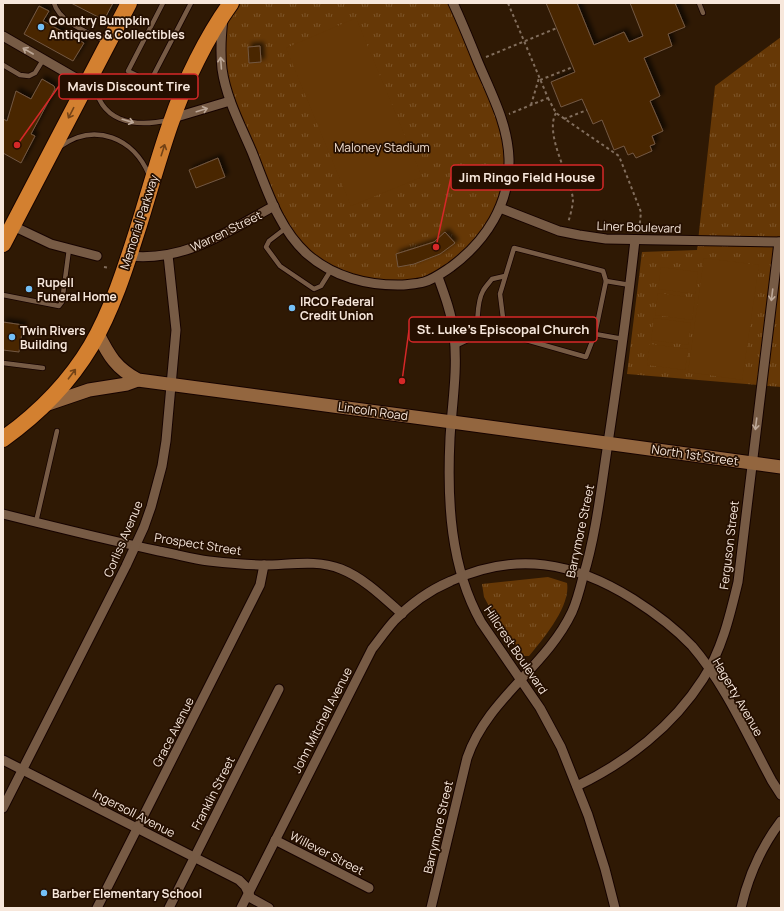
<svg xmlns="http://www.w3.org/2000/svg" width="784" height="911" font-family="Manrope,sans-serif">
<defs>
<pattern id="park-tufts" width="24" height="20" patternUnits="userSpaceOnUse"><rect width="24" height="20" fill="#663806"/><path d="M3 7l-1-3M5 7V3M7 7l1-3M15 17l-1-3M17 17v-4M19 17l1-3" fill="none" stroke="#7d552a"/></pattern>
<filter id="shadow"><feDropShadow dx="3.5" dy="-3.5" stdDeviation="2" flood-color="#0009"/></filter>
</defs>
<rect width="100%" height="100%" fill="#2f1904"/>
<g fill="url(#park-tufts)">
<polygon points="231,3 453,3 501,117 508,175 491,225 438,277 398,285 333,271 293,238 230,101 221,37"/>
<polygon points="781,37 781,387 627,374 642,252 697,250 715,86"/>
<path d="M548,577L567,583C571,606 543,639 529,656H522L490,608L484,597L482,584Z"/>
</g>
<g fill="#663806">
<polygon points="356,18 422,177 351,206 286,48"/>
<polygon points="704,258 759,265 742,380 688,372"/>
<polygon points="661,267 698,272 695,294 658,289"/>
<polygon points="658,293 695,298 692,320 655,315"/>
<polygon points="654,318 691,323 688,345 651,340"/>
<polygon points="650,344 688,349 685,370 647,365"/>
</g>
<g fill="#482501" stroke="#735842" filter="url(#shadow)">
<polygon points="71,3 113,3 104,20"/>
<polygon points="546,3 577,3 594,45 624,32 629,42 643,36 630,3 675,3 685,27 668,34 672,46 644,58 660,96 650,101 663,131 652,136 655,144 650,146 652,151 636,158 633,153 628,155 624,146 614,150 602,120 593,124 582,99 561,107 551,82 575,72"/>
<polygon points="39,6 49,11 43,21 84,43 73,61 24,34"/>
<polygon points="260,46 261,62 249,63 248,47"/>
<polygon points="42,79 54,86 55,89 31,134 35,136 21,163 3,153 3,119 7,121 16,91 31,99"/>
<polygon points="218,158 225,177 196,188 189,170"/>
<polygon points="445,232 455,243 440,254 414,264 398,267 396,254 434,242"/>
<polygon points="3,322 23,325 19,352 3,350"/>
</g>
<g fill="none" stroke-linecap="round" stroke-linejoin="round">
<defs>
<g id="lane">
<path d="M54,3C59,22 89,33 105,41"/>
<polyline points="163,3 128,71 150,82 191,3"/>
<polyline points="699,3 703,13"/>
<polyline points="3,65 20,75 29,76 35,73 43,60"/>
<path d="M94,80C99,122 133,128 169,120"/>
<path d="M61,146C95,122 134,138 149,175"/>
<polyline points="286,228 269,241 266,247 280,266 314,289 321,286 331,270"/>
<polyline points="3,295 59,306 62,302 69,249"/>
<polyline points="595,334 586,357 505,334 500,294 514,248 603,271 606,281"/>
<polyline points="623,339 595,334 606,281 630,285"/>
<path d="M455,346L474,337C480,323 475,305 483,291C485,287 489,283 492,279L505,276"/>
<polyline points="3,363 43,368"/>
<polyline points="36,522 57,431"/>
</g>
<g id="street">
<path d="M223,19C221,36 220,52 222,69C226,98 241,126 252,152C266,187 278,228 307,254C333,277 368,286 403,285C410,284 417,284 424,282C434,279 442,273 451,267C486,241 510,204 509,159C508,124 491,93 478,62C470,42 462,22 453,3"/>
<polyline points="3,36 86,84"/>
<polyline points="173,118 230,101"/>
<polyline points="500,208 559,231 579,235 606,239 781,242"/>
<polyline points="13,226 51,244 97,256"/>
<path d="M129,256C185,262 227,232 274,206"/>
<path d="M438,277C445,296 452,315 454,335C458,370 452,404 450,438C447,500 450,567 481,622L540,708L561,747L588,815L605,869L615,908"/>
<path d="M3,514C55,527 107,540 159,551C176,554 192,559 209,561C227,563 245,565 264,565C289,565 317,559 341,569C364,578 384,598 402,614"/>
<polyline points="3,760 239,880 245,886 251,898 269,908"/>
<path d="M577,786C627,762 673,726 703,679C722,650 730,615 738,582L779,242"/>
<polyline points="3,808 126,566 144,527 151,507 162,466 166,441 176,330 168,255"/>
<polyline points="275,840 369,888"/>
<polyline points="97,908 254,597 260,585 264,565"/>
<polyline points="169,908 279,689"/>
<path d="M241,908L372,649C379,640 386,630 394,621C410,604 430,590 451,581C516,551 574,562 633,599C655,613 675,628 692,646C725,684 748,737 772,781L781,795"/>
<path d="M431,908L467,758C487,699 546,667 572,612C577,601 580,589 583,577C595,538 600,497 606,456C617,384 627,312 635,240"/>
<path d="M741,908C748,877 762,846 781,821"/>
</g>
<g id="secondary">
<path d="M98,334C109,356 116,368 138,380L452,422L781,467"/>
<polyline points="45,405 89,390 127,384 138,380"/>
</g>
<g id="highway">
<polyline points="3,244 129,3"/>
<path d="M3,439C38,414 69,383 91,346C113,308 126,266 139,225C156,170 171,111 197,60C207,40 218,21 231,3"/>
</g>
</defs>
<use href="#lane" stroke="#160300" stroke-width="6"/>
<use href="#street" stroke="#160300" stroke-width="11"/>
<use href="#secondary" stroke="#160300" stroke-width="15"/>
<use href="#highway" stroke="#160300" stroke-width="18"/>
<g stroke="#826e5d" stroke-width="2" stroke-dasharray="3 3" stroke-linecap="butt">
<polyline points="508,3 548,98 509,114"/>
<polyline points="486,57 557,28"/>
<polyline points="540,80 573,67"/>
<polyline points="548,98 556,113 619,156 641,212 639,231"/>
<polyline points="531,105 539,78"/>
<path d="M556,113C544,134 570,176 573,199C573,206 570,216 568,223"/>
<polyline points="564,119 587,110"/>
<polyline points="104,267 110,268"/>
</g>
<use href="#lane" stroke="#775b45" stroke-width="4.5"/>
<use href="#street" stroke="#775b45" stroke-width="9"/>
<use href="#secondary" stroke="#93663f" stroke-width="13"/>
<use href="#highway" stroke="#d38030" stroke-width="16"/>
</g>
<defs><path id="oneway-shaft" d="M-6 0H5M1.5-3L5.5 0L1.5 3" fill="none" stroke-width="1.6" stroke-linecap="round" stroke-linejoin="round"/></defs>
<g stroke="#bda898">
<use href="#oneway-shaft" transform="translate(28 51) rotate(-150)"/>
<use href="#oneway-shaft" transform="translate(221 63) rotate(-94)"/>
<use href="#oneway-shaft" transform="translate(202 110) rotate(-17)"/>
<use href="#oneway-shaft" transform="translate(128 121) rotate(16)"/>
<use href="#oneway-shaft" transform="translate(772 295) rotate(97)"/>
<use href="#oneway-shaft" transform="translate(756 424) rotate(97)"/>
</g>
<g stroke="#734216">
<use href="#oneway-shaft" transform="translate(71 113) rotate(117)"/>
<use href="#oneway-shaft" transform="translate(163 150) rotate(-72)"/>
<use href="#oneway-shaft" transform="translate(72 374) rotate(-53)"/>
</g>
<g fill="#74c0f6" stroke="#250f00" stroke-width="1.5">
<circle cx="41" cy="27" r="4"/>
<circle cx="29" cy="289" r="4"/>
<circle cx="292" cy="308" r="4"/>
<circle cx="12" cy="337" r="4"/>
<circle cx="44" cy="893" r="4"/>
</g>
<g text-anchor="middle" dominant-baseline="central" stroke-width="3.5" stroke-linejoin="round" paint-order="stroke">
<g font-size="12" font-weight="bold" fill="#f7e7db" stroke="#250f00" text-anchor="start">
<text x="49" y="20">Country Bumpkin<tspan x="49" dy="14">Antiques &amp; Collectibles</tspan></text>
<text x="37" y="282">Rupell<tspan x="37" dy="14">Funeral Home</tspan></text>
<text x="300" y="301">IRCO Federal<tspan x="300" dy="14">Credit Union</tspan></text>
<text x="20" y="330">Twin Rivers<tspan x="20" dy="14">Building</tspan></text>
<text x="52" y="893">Barber Elementary School</text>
</g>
<g font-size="12" fill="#f3e0d1" stroke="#250f00">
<text x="382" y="147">Maloney Stadium</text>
</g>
<g font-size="12" fill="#f7e7db" stroke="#250f00">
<text transform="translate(139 222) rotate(-72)">Memorial Parkway</text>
<text transform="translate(639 227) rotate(2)">Liner Boulevard</text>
<text transform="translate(226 231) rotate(-26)">Warren Street</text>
<text transform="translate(373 411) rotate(8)">Lincoln Road</text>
<text transform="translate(695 455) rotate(8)">North 1st Street</text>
<text transform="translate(580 531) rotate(-78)">Barrymore Street</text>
<text transform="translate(123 539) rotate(-67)">Corliss Avenue</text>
<text transform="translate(198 544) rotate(9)">Prospect Street</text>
<text transform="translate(729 545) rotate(-83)">Ferguson Street</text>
<text transform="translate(516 650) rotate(56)">Hillcrest Boulevard</text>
<text transform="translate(738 697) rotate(60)">Hagerty Avenue</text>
<text transform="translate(322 720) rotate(-63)">John Mitchell Avenue</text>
<text transform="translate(173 732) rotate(-63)">Grace Avenue</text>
<text transform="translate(213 793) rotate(-63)">Franklin Street</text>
<text transform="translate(134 813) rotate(27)">Ingersoll Avenue</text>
<text transform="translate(438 827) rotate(-77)">Barrymore Street</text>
<text transform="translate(327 853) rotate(27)">Willever Street</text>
</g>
</g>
<path fill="none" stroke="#d62828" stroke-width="1.5" d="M17 145L59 86M436 247L451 177M402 381L409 330"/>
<g fill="#d62828" stroke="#250f00" stroke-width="1.5">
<circle cx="17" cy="145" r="4"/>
<circle cx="436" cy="247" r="4"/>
<circle cx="402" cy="381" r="4"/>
</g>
<g fill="#250f00" stroke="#d62828" stroke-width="1.5">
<rect x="59" y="74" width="139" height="25" rx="4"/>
<rect x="451" y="165" width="152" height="25" rx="4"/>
<rect x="409" y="317" width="188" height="25" rx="4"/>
</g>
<g font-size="13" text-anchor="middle" font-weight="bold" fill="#f7e7db">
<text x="129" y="91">Mavis Discount Tire</text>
<text x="527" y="182">Jim Ringo Field House</text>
<text x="503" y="334">St. Luke's Episcopal Church</text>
</g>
<rect width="784" height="911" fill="none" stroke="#f7e7db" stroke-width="8"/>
</svg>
